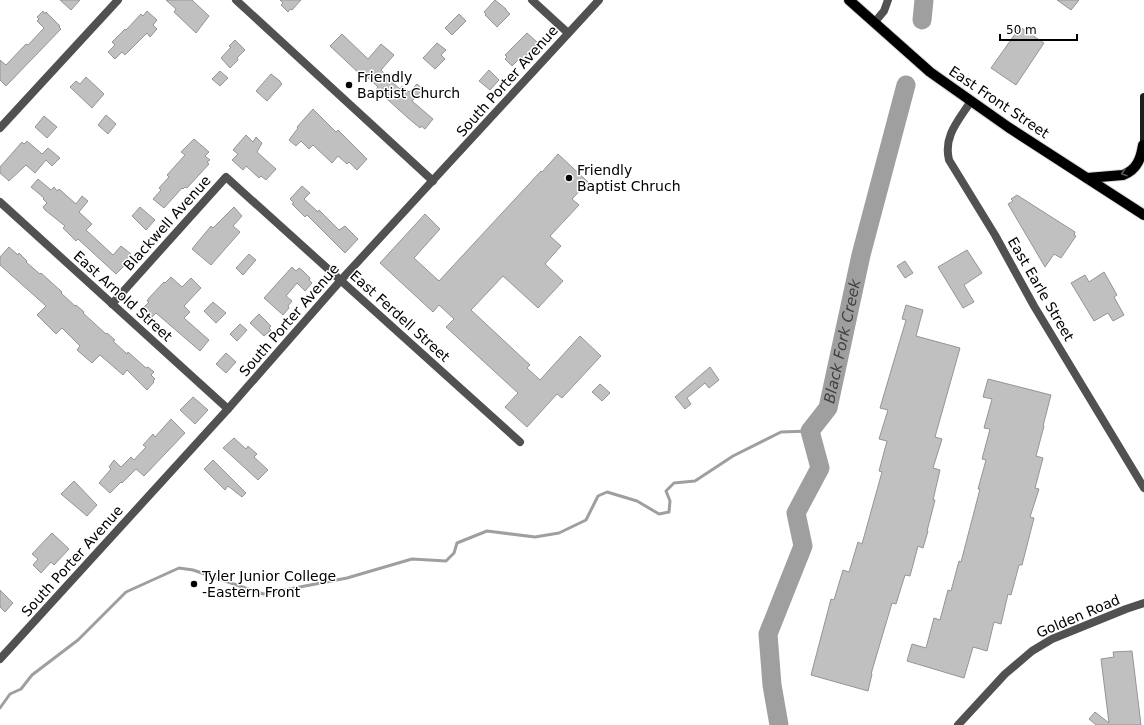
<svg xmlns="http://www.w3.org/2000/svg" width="1144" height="725" font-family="'DejaVu Sans',sans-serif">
<rect width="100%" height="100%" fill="#fff"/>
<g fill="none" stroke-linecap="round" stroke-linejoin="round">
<polyline stroke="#9f9f9f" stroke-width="3" points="0,708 10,694 21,689 32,675 78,640 126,592 179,568 193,570 263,594 347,578 412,559 446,561 454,553 457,543 487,531 535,537 559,533 586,520 598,496 607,492 637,501 659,514 669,512 670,501 666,491 674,483 695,481 733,456 781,432 810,431"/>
<g stroke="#9f9f9f" stroke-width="19">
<polyline points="922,20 924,0"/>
<path id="s1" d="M779,725L772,685L768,634L803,546L796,513L820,468L810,431L828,408L861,255L906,85"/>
</g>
</g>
<g fill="#c0c0c0" stroke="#959595">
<polygon points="60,0 80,0 71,10"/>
<polygon points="166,0 192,0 209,16 196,33 174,12 176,9"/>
<polygon points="280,0 301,0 292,10 290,9 288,12 281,5 283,3"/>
<polygon points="495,0 506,9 506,10 510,14 497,27 485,15 486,14 484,12"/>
<polygon points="1057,0 1079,0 1071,10"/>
<polygon points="43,11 45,14 46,12 60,26 59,27 61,29 6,86 0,80 0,60 6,65 26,44 28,45 44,28 37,21 39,19 37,17"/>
<polygon points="147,11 157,20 153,25 157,29 150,37 147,33 125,55 122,52 115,59 108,52 115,45 112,42 125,29 126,30 141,14 143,16"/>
<polygon points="459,14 466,21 452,35 445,28"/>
<polygon points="1020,27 1044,43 1016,85 991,68"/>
<polygon points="527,33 538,43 523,59 521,57 512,66 505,59 507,57 505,55"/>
<polygon points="342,34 368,59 381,44 394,55 381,70 384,73 383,74 400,89 402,86 409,92 417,84 423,89 412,101 433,119 425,129 421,126 420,128 408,118 376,89 378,87 365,75 363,77 330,46"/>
<polygon points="235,40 245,50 237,58 238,60 230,68 221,58 231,47 229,46"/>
<polygon points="437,43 446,50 441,55 445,59 435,69 423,58"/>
<polygon points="489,70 499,80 490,90 479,81"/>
<polygon points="220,71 228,78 220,86 212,79"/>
<polygon points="271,74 280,81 280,82 282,84 267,101 256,91"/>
<polygon points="86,77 104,94 92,108 70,87 76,81 80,84"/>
<polygon points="313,109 336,132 338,130 367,159 357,170 349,162 347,164 338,156 332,163 313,145 309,149 301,141 296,146 289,140 298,128 297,127"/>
<polygon points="106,115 116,124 108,134 98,125"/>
<polygon points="44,116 57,127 47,138 35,127"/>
<polygon points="246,135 253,142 256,137 262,143 257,152 276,169 266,180 261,176 259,178 246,166 243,170 232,160 238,154 233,150"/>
<polygon points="194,139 209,152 205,156 210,160 207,162 209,164 187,188 185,187 183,189 182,188 164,208 153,199 161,190 159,188 169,177 167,175 185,155 181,152"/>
<polygon points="27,141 42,154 48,148 60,158 52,166 46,160 35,173 26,165 9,181 0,173 0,167 22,142 24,144"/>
<polygon points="558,154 588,182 572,199 579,205 550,236 561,246 545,264 563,281 538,308 503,276 471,310 530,365 527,368 540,380 580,336 601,356 562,398 557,394 527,427 505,407 518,393 446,327 454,319 439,305 433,312 380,263 425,214 440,229 414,258 439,281 541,171 542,172"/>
<polygon points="38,179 51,190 54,187 57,191 59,189 76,204 82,196 88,201 79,212 92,224 86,230 113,255 121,246 131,254 125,261 127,263 116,274 78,239 76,241 63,228 65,226 45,210 43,207 47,203 43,199 44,198 31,187"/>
<polygon points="302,186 310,193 304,199 318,212 319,210 339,230 345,226 358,239 345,253 307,215 305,217 292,204 294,203 290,199"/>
<polygon points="1017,195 1075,232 1074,235 1076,236 1061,258 1054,254 1045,267 1008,204 1013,201 1011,199"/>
<polygon points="140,207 155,220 146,230 132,216"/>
<polygon points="234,207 242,216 233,226 240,232 211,265 192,249 211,226 213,228"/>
<polygon points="9,247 18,255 19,253 27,261 26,262 40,274 41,273 62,292 61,293 75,306 76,305 84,312 83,313 106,334 107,333 115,340 113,341 127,354 128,352 146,368 148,367 154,372 151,375 155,379 153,381 154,382 147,390 127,370 123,375 100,355 92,363 77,350 80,346 62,328 56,334 37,315 46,306 0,265 0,257"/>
<polygon points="967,250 982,273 964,285 974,302 963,308 938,267"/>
<polygon points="249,254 256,260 243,275 236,268"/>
<polygon points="905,261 913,273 905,278 897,266"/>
<polygon points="292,267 296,271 299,268 302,270 310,278 309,280 312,283 305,291 297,283 286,296 292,301 288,306 289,308 283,315 264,298"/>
<polygon points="1104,272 1117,295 1114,297 1124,315 1113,321 1108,313 1094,321 1071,283 1085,275 1089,282"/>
<polygon points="171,277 182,287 191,278 201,288 184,306 190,312 184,318 209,340 200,351 156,313 149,320 140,311 149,302 147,301 149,298 164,282 165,283"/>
<polygon points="213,302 226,313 216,323 204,311"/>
<polygon points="906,305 923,310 916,336 960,348 935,437 942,439 933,468 940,470 933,500 935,500 927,531 928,531 923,548 918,546 910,576 905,575 896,604 892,603 871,674 872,674 868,691 811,675 831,599 834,600 843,570 849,572 858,542 862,544 882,472 879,471 887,441 879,439 888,410 880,408 906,320 902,319"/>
<polygon points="259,314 271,326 269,328 271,330 264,336 250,323"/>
<polygon points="240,324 247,330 237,341 230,334"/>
<polygon points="226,353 236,362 226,373 216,364"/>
<polygon points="710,367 719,380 709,388 705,383 687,398 691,404 685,409 675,397"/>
<polygon points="988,379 1051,395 1043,426 1044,426 1036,456 1043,458 1035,488 1039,489 1030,517 1034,518 1022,565 1019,565 1011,595 1008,594 1001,624 994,622 987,651 973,647 964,678 907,661 912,644 926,648 934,618 940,620 948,590 951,591 959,561 961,562 980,489 978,489 986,460 982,459 990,429 984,428 992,399 983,397"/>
<polygon points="600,384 610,393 602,401 592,392"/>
<polygon points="193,397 208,410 195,424 180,410"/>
<polygon points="171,419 185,433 144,476 136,469 122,483 121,482 110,493 99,483 111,469 109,467 114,460 121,467 131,457 134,460 146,447 143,445 153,434 155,437"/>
<polygon points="234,438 246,449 248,446 257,454 254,457 268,470 258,480 223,448"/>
<polygon points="213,460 246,493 242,497 228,486 225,490 204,469"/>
<polygon points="74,481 97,505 87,516 61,494"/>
<polygon points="52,533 69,549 54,565 51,562 41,573 33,565 38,559 32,554"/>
<polygon points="0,590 13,603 5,612 0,607"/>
<polygon points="1132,651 1141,725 1096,725 1089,719 1095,712 1109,723 1101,659 1114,657 1113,652"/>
</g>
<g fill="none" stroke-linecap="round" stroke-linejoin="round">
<defs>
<g id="primary">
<polyline points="849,0 930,72 1008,127 1144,215"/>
<path d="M1087,178L1123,175C1137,170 1141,158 1143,145"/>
</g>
</defs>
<use href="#primary" stroke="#dbdbdb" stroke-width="12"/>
<g stroke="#515151" stroke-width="8">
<polyline points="236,0 433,181"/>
<polyline points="532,0 568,33"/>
<polyline points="874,23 884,11 888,0"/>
<path d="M971,101C959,120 943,136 949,160L995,235L1034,306L1144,488"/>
<polyline points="0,202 228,409"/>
<polyline points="112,304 226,177 520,442"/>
<polyline points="0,659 228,409 341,280 599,0"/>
</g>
<g stroke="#515151" stroke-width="8">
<polyline points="0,128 118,0"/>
<polyline points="958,725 1005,674 1032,651 1052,639 1126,609 1144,603"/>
</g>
<polyline stroke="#1e1e1e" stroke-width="8" points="1144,150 1144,97"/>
<use href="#primary" stroke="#000" stroke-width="10"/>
</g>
<defs><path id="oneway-chevron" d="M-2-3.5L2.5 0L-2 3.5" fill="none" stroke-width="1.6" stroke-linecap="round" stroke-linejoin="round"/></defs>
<use stroke="#595959" href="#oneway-chevron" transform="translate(1124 173) rotate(163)"/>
<g fill="#000" stroke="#fff" stroke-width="1.5">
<circle cx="349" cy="85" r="4"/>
<circle cx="569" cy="178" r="4"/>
<circle cx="194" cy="584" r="4"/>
</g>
<g text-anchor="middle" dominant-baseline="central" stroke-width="3" stroke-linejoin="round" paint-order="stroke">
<g font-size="14" fill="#000" stroke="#fff" text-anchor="start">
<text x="357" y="77">Friendly<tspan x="357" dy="16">Baptist Church</tspan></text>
<text x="577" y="170">Friendly<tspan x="577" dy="16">Baptist Chruch</tspan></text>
<text x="202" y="576">Tyler Junior College<tspan x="202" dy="16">-Eastern Front</tspan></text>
</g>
<g font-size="14" fill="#000" stroke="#fff">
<text transform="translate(507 81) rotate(-48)">South Porter Avenue</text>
<text transform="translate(999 102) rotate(34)">East Front Street</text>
<text transform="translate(167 223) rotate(-48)">Blackwell Avenue</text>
<text transform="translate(1041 289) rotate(60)">East Earle Street</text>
<text transform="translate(123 296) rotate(42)">East Arnold Street</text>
<text transform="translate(400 316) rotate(42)">East Ferdell Street</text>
<text transform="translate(289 320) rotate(-49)">South Porter Avenue</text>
<text transform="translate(72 561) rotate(-48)">South Porter Avenue</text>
<text transform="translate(1078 616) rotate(-23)">Golden Road</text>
</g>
<g font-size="15" font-style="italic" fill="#404040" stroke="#fff">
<text stroke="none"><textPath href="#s1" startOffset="407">Black Fork Creek</textPath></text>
</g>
</g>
<path d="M1000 34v6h77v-6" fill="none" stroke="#000000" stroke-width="2"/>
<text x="1006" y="34" font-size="12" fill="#000000" stroke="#ffffff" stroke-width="3" paint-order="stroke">50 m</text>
</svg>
